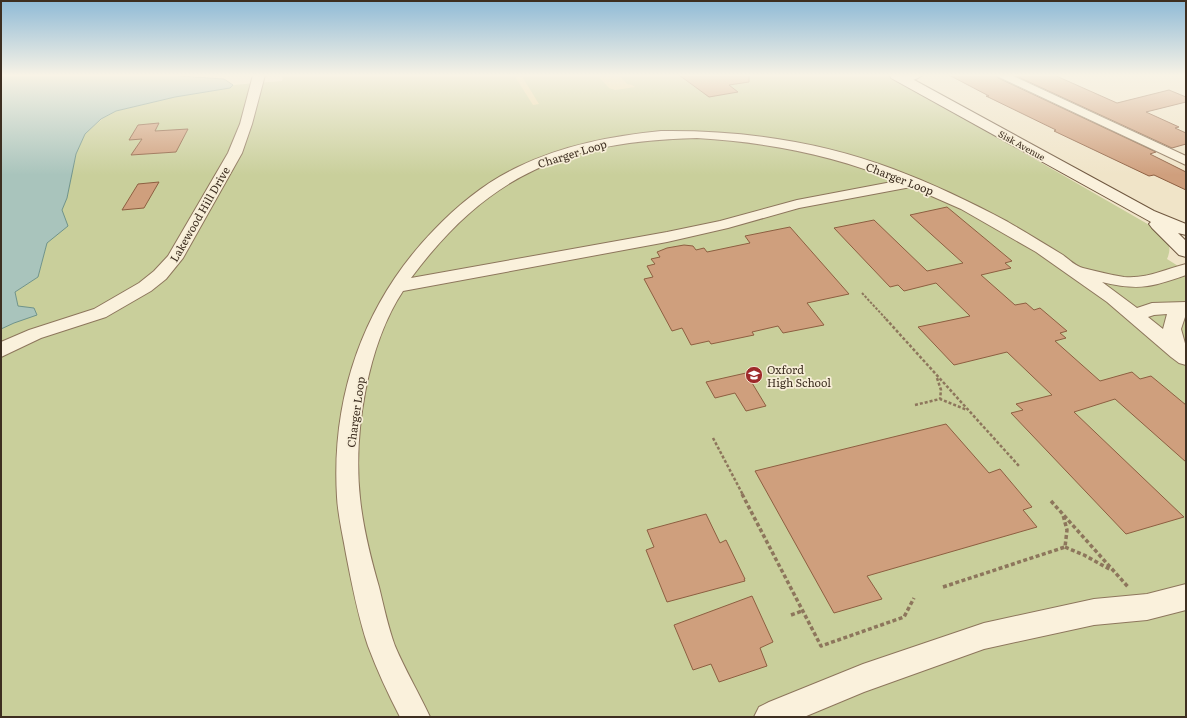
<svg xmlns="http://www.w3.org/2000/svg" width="1187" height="718" font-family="Literata,serif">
<rect width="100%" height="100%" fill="#f0e4c8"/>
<path fill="#c9cf9b" d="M283,75H889L1158,230C1167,240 1173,245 1167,259L1186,271V717H1V329L14,323L34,308L18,307L15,292L38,277L47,243L67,226L62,210L67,198L76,154L85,134L102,119L116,111L175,97L229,88L233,85L282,81Z"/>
<g fill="#ecd9a5">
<polygon points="514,75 521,75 539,104 533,105"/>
<polygon points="601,75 619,75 627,84 632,85 635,87 615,90 609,88 600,78"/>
</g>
<polygon fill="#a9c4bc" stroke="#6f938a" points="1,75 176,75 179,76 224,79 233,85 230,88 175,97 116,111 101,119 85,134 76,154 67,198 62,210 68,226 47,243 38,277 15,292 18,306 34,308 37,315 14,323 1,329"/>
<g fill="#cf9f7d" stroke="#8d5f41">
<polygon points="679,75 749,75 749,82 729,85 738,92 709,97"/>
<polygon points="949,75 996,75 998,78 1156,152 1150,154 1186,172 1186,190 1154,175 1149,176 1054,131 1056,130 986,96 989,96"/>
<polygon points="1014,75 1054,75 1117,103 1169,90 1186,97 1186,102 1146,112 1179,127 1175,128 1186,133 1186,144 1172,148"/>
<polygon points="159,123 155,131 188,129 176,152 131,155 142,139 129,140 138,125"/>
<polygon points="159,182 144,208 122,210 138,184"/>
<polygon points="947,207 1012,261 1005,263 1011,268 981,275 1015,305 1026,303 1034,310 1040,308 1067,331 1060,333 1066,338 1055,341 1100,381 1132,372 1140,379 1151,376 1186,405 1186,462 1115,399 1074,412 1184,517 1126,534 1011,413 1023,410 1016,404 1052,395 1007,352 954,365 918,327 970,316 936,283 904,291 898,285 890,287 834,228 874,220 927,271 963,263 910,215"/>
<polygon points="790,227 849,294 807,303 824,325 783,333 778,326 752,332 754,335 711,344 709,341 691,345 682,328 672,331 644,279 653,277 647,266 655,264 651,259 660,257 657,252 667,248 684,245 693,246 696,250 704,248 707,252 750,243 745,236"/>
<polygon points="746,373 766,406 746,411 735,393 715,398 706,382"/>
<polygon points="946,424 989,473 1000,469 1032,507 1023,510 1037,527 867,576 882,599 834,613 755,471"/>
<polygon points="706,514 720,543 726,540 745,579 744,579 745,581 667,602 646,550 654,547 647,530"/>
<polygon points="752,596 773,642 760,648 767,666 719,682 711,664 693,670 674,625"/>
</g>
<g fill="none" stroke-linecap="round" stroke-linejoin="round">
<defs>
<g id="street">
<polygon points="253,75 265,75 252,124 242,153 183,258 166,279 151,291 106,317 41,338 1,357 1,342 29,330 94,309 139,283 154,271 168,256 228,153 240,124"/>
<path d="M906,75H922C917,80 906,83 899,81L897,79L899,77Z"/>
<polygon points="997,75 1011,75 1186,156 1186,165 999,77"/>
<path d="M661,131C740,130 819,141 893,169C933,184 971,202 1008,222C1027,233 1045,244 1063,255C1068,259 1077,267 1083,268C1096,271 1111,275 1124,277C1148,279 1165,269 1186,264V275C1152,287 1139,291 1102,282L1137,308L1152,303L1186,302V314L1181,329L1186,347V365L1179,363L1171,357L1107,302L1036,252L961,209L911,187L799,208L728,228L667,242L403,291C367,345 353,435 360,498C363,528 371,559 379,587C384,607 388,627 395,646C405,670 419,693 430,717H400C388,694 377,670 368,646C358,616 352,585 346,554C343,536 338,516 337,497C331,396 364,302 434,230C459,204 486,182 518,167C563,145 612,136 661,131ZM697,138C766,142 833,155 897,181L797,200L720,221L667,232L411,278C489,173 568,141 697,138ZM1167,314L1163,329L1148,317L1154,315Z"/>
<polygon points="1186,584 1186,610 1147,620 1094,625 984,649 864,692 804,717 754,717 759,707 769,702 863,664 984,623 1094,599 1147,594"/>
</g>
<polygon id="secondary" points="890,75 905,75 1154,211 1186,224 1186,235 1178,233 1186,241 1186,257 1179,255 1152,228 1149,224 1151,222 891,78"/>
</defs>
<use href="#street" stroke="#8d765c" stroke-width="2"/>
<use href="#secondary" stroke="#6f573f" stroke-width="2"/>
<polyline stroke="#8d765c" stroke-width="2" stroke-dasharray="2.5 1.5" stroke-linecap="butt" points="862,293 887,320"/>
<g stroke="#8d765c" stroke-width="2.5" stroke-dasharray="3 2" stroke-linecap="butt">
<polyline points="886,319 1019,466"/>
<polyline points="937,378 941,390 940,399"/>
<polyline points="915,405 940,399 967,410"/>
<polyline points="713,438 743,495"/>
</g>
<g stroke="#8d765c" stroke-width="3.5" stroke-dasharray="4 2.5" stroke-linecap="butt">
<polyline points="742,494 821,646 904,617 914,598"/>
<polyline points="1051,501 1129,588"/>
<polyline points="1065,547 1084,555 1111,570"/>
<polyline points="943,587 1065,547 1067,530 1063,515"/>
<polyline points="791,615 802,611"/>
</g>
<use href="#street" fill="#faf1dc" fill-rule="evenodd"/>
<use href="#secondary" fill="#faf1dc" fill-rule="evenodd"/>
</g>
<linearGradient id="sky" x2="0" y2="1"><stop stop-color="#8fbad6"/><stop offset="0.43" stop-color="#f8f3e6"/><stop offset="1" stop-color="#f8f3e6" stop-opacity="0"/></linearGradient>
<rect width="1187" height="175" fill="url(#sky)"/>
<defs>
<symbol id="school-disc" viewBox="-11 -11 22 22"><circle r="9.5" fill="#9e2a2b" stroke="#f7eed8"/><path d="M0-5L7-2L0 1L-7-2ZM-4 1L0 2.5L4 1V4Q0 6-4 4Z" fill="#fff"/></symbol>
</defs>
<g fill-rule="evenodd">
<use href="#school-disc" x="744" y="365" width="20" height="20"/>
</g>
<g text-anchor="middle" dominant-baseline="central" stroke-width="3.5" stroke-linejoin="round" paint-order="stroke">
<g font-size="9" fill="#3d2e20" stroke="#f7eed8">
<text transform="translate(1022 145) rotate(29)">Sisk Avenue</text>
</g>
<g font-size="11" fill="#3d2e20" stroke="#f7eed8">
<text transform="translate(572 153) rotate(-17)">Charger Loop</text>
<text transform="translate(900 178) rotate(21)">Charger Loop</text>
<text transform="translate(199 214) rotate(-60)">Lakewood Hill Drive</text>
<text transform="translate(355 412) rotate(-82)">Charger Loop</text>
</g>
<g font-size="11" fill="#3d2e20" stroke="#f7eed8" text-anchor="start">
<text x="767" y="369">Oxford<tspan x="767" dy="13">High School</tspan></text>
</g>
</g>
<rect width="1187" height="718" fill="none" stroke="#3d2e20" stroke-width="4"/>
</svg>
